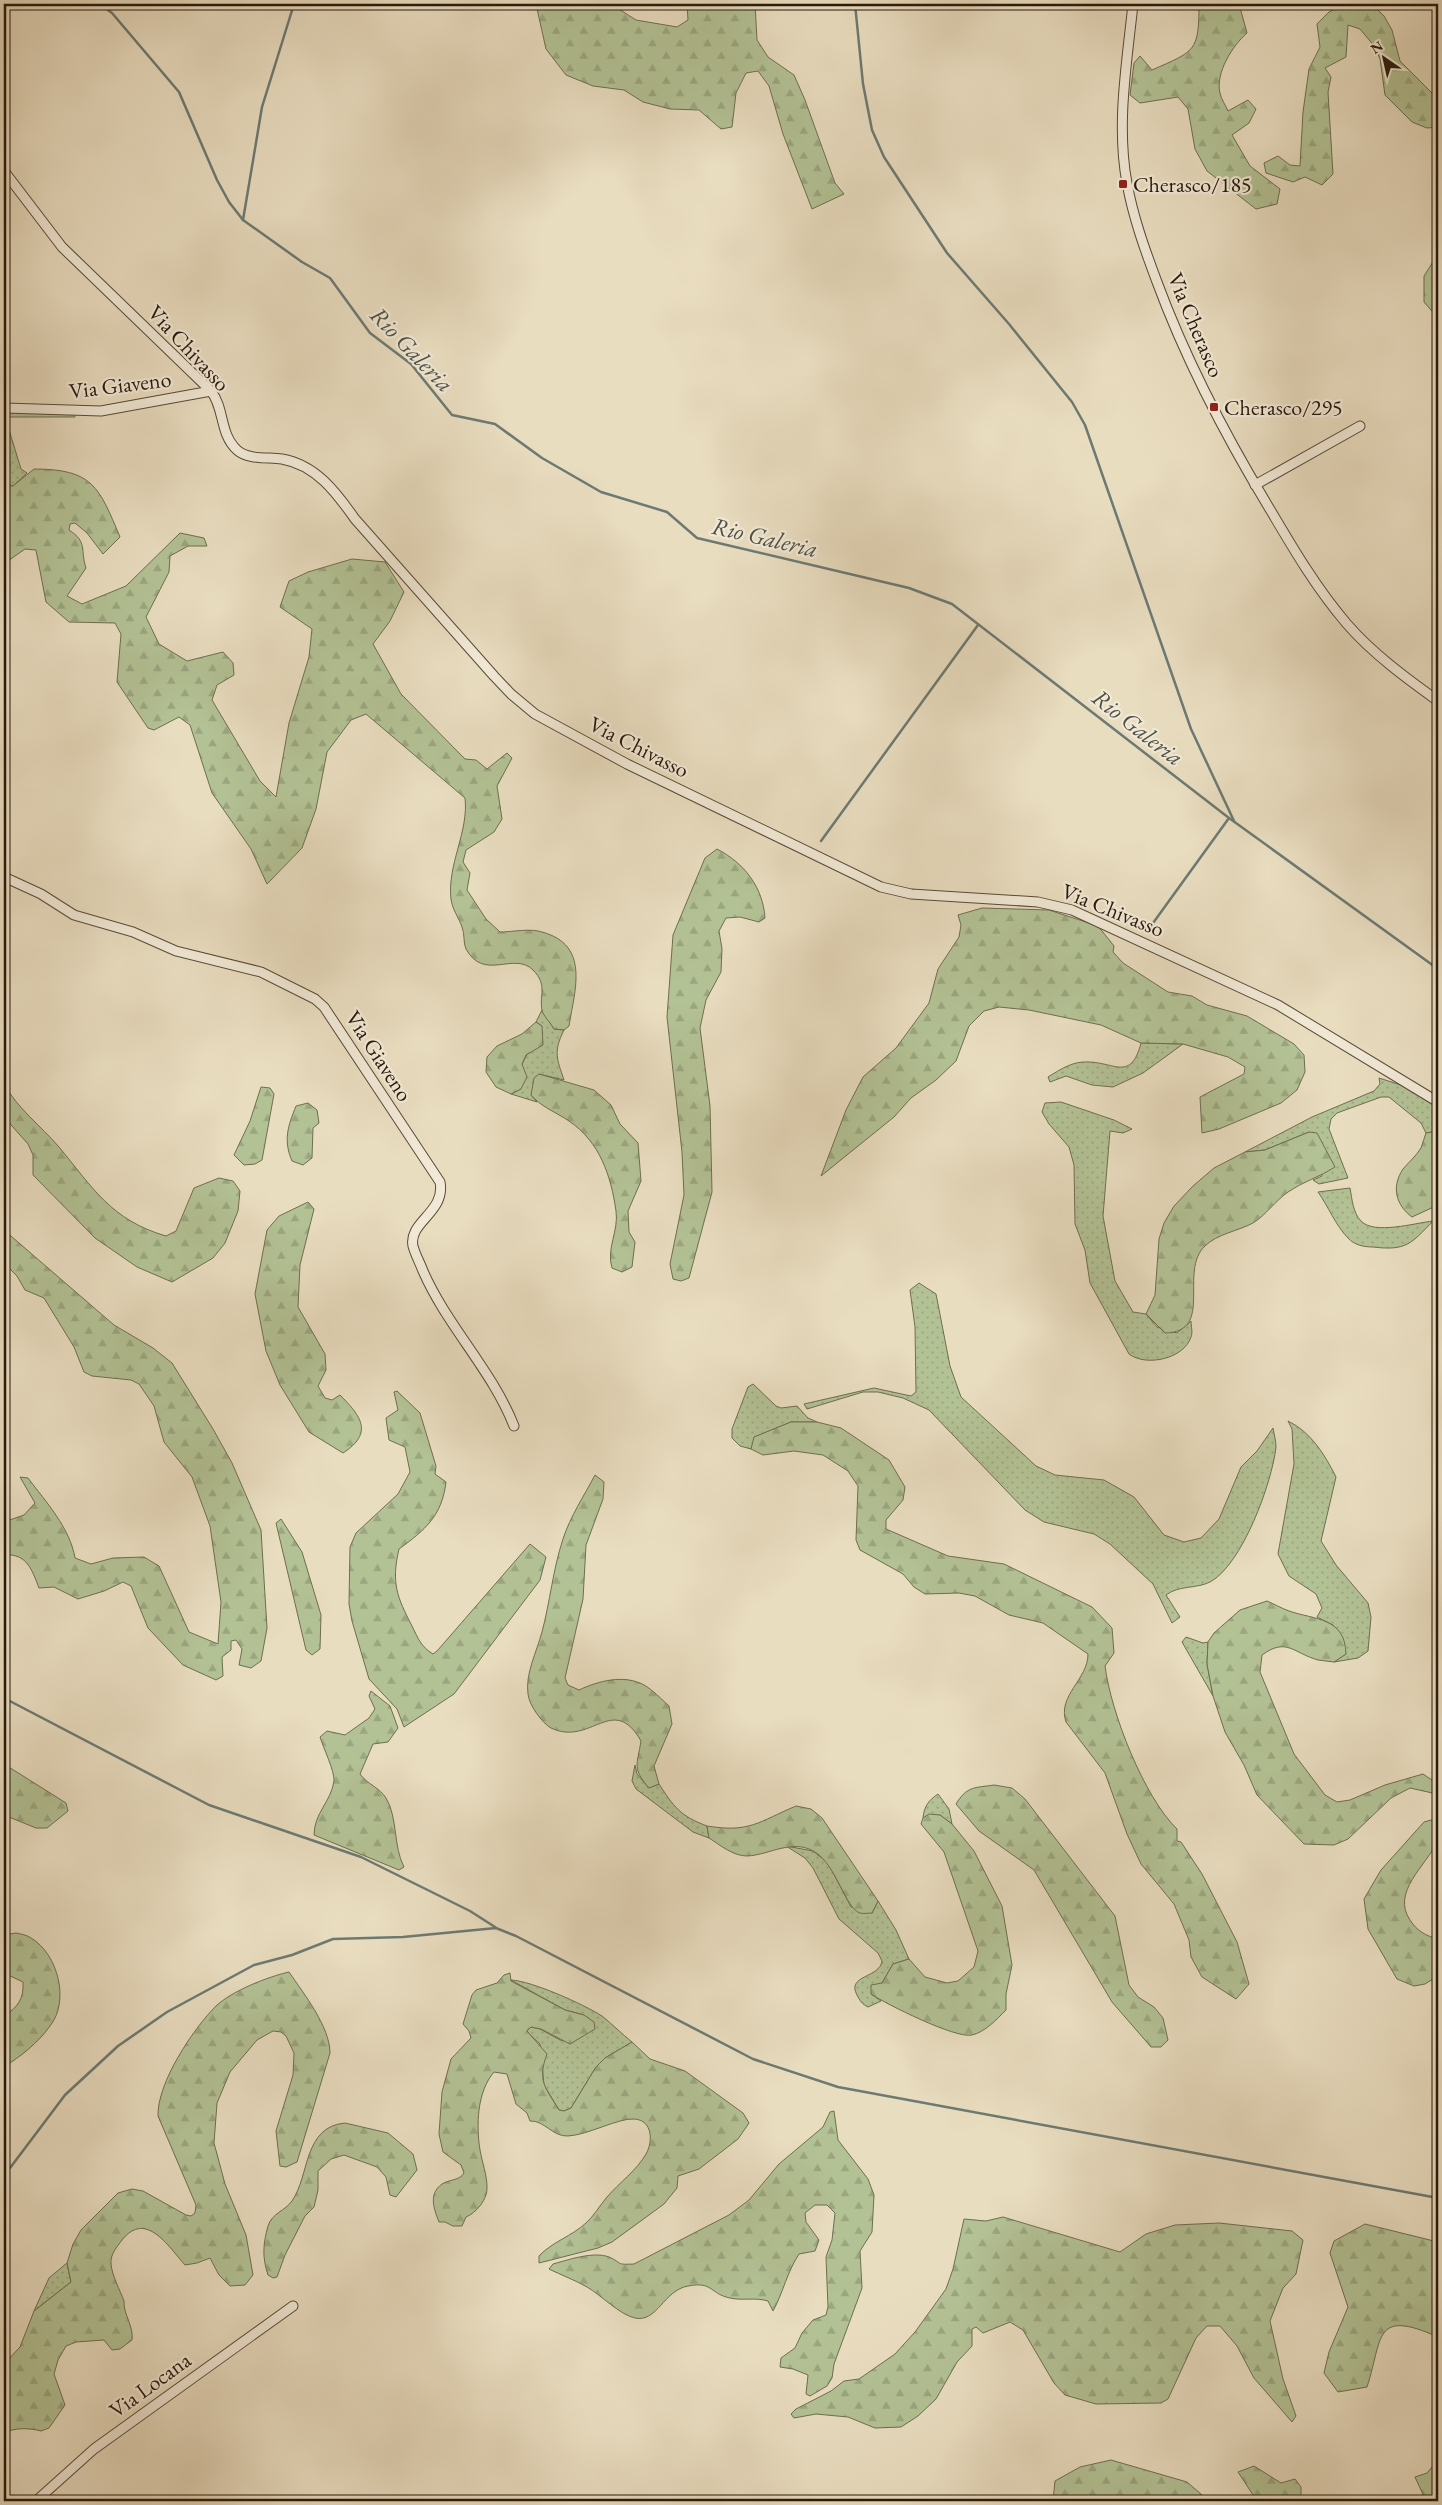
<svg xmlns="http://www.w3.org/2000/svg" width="1442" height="2505" font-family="'EB Garamond',serif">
<defs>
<pattern id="grass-dots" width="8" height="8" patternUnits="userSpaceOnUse" patternTransform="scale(1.25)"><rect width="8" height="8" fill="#b3c295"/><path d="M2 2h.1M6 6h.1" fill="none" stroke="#9aa67f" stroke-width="1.8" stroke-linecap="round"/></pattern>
<pattern id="forest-firs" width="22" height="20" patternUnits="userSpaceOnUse" patternTransform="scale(1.25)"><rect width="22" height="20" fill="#b3c295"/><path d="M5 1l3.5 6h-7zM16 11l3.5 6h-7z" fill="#9aa67f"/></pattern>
</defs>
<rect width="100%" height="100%" fill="#e9ddc0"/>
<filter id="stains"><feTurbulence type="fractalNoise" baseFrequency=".004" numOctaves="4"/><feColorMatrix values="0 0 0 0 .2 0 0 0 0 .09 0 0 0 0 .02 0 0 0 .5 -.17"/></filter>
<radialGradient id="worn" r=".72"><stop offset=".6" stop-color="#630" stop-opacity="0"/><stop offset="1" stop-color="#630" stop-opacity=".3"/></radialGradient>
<g fill="url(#grass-dots)" stroke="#6e6e50">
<polygon points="4,411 75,414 75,417 9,417 6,420 21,469 27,473 13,486 4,486 4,473 10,465 4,439"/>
<path d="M542,1010L554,1029L564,1030C553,1052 557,1059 564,1080L539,1074L531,1095L537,1102L511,1094L521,1089L522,1064L542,1026L536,1022Z"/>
<path d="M1141,1043L1183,1044L1143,1073L1113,1087L1092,1085L1066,1076L1050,1082L1048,1077C1061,1069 1073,1061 1088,1062C1114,1062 1131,1082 1141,1043Z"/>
<polygon points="1379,1078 1401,1085 1438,1106 1438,1131 1426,1133 1421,1123 1389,1097 1381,1097 1337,1113 1331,1119 1329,1129 1348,1178 1319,1184 1313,1180 1322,1176 1309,1132 1265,1150 1245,1152 1312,1117 1374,1091 1380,1084"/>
<path d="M1061,1102L1114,1120L1132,1129L1123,1133L1110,1131L1103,1216L1115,1281L1133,1312L1146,1314L1157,1327L1177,1333L1191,1321C1191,1326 1193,1333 1191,1337C1184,1359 1146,1367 1129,1354L1090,1283L1085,1250L1075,1224L1074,1165L1069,1147L1049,1124L1042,1112L1045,1103Z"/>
<path d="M1350,1188C1352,1199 1353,1213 1361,1221C1374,1235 1415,1223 1433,1221C1411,1244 1406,1251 1373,1247C1364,1247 1354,1245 1348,1238C1336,1226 1328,1206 1318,1192Z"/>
<path d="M919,1283L936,1294L950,1366L961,1397L1036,1466L1055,1475L1104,1480L1134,1497L1164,1535L1184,1542L1201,1538L1219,1519L1241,1467L1257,1451L1273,1428C1274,1434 1276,1441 1276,1447C1272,1483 1242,1565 1210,1582C1196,1589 1179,1585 1166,1595L1180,1617L1172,1623L1153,1584L1110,1544L1094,1534L1044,1522L1025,1510L929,1410L903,1398L878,1392H863L807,1409L804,1404L874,1388L911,1396L916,1392L915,1327L910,1290Z"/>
<polygon points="753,1384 776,1406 781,1408 797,1406 808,1418 817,1422 791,1422 755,1437 751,1449 740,1446 732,1438 732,1429 748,1387"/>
<path d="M1288,1421C1311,1432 1325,1455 1336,1477L1321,1541L1336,1565L1368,1603L1371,1617L1368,1651L1358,1658L1334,1662L1346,1654L1333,1625L1317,1617L1322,1608L1316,1594L1289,1576L1278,1554L1294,1464L1292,1429Z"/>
<polygon points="1186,1637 1203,1643 1208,1642 1207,1664 1213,1696 1182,1642"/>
<path d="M635,1765L637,1774L649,1788L659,1784C674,1807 680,1816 707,1826L709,1838L693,1832L636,1789L632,1781Z"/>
<path d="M938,1794L949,1809L952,1824L940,1815L923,1818C924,1806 929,1800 938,1794Z"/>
<path d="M786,1846L813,1851L828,1863L851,1907L872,1913L878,1901L896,1930L909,1959L893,1964L882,1983L871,1994L881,2001L868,2007C862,2004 860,2001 857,1995C846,1975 880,1978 882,1961L878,1953L839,1919L813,1868L805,1858Z"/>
<path d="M511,1980C532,1981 583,2004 602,2016C612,2024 622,2034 632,2042L605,2058L596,2067L571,2108L564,2111L559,2110L544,2085L540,2044L526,2031L531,2027L540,2029L562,2041L584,2015L565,2010Z"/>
<polygon points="67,2263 71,2282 34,2311 49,2278"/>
</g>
<g fill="url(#forest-firs)" stroke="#6e6e50">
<polygon points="536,4 611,4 636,20 677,27 688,20 687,4 755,4 757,40 768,57 794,75 805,100 835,183 844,194 812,209 783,134 769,86 758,71 746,73 736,93 732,127 721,129 699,110 670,109 643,102 624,90 593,86 566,75 546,49"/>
<path d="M1199,4H1239L1247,33C1233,45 1215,73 1220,93C1221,99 1226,106 1228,111L1248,100L1256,109L1249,123L1232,135L1250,166L1280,189L1277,204L1256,209L1207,171L1195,149L1188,109L1178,97L1140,103L1130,95L1134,63L1140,56L1152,70C1195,51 1199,52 1199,4Z"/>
<polygon points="1344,4 1372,4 1384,16 1392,30 1400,61 1434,95 1438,96 1438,127 1427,128 1412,122 1385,95 1380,59 1375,47 1360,29 1348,25 1346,57 1325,68 1331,77 1328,92 1333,174 1322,185 1305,177 1293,182 1266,173 1264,163 1278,156 1290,165 1300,166 1303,112 1309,69 1320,47 1317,24 1329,12"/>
<polygon points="1438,254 1438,318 1424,302 1424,276"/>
<path d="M34,469C93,469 99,487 120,537L103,554L87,533L75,523L70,524L69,530C88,542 80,550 86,568L67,596L82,604L126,586L180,533L204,538L207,546H188L170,556L169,572L146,617L159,644L187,661L223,652L233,663L234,675L217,685L212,700L260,781L276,797L289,723L309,657L312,629L280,607L289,581L308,572L352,559L385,562L404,592L390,621L373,644L401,694L465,759L476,760L487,769L507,753L512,758L497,786L502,819L494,832L466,850L463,862L470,873L467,890L486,919L500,932C513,932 530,928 542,932C590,945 575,989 569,1026L564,1030L554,1029C551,1023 543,1016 542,1010C539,995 548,985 533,970C514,951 484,982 466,949C463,943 465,934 462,927C459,918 452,909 451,899C447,865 469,831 465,798L366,714L351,720L327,752L316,809L302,848L267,884L251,849L212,793L190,725L179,717L154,730L148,728L117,682L121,634L115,623L69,622L46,602L36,550L25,549L5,563L4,569V486H13Z"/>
<path d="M717,849C744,863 763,887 765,918L759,922L740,917L726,918L719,931L722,949L721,972L706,1000L700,1028L710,1106L712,1192L689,1278L681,1281L673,1279L670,1264L684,1195L682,1152L667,1017L673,935L705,858Z"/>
<polygon points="982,908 1049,910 1098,926 1114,946 1113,952 1123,963 1168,992 1192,996 1207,1005 1247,1016 1294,1044 1304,1055 1305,1072 1297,1090 1281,1103 1219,1129 1202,1133 1200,1097 1244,1074 1245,1067 1228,1057 1183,1044 1141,1043 1101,1025 1029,1010 999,1007 984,1011 969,1026 956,1061 936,1080 911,1098 894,1117 821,1176 846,1110 863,1077 896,1048 929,1003 938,969 959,937 961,925 958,915"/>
<polygon points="536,1022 542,1026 543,1045 526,1055 522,1064 527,1077 521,1089 511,1094 496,1087 486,1072 487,1057 497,1046 522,1034"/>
<path d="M539,1074L594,1090L611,1105L620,1124L638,1143L641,1181L628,1211L629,1232L635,1242L632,1267L622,1272L612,1268C606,1249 619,1230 616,1211C611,1176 600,1142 569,1121C556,1112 541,1107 531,1095L534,1078Z"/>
<path d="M4,1084C18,1109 40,1125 59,1147C93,1188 111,1220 166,1236L176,1231L194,1188L219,1178L233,1181L240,1191L238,1211L225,1243L213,1258L172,1282L137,1267L95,1238L33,1175V1155L28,1144L4,1117Z"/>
<polygon points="261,1087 270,1088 274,1094 262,1160 255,1164 244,1165 234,1155 250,1121"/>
<path d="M308,1103L317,1110L319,1123L313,1128L312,1158L303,1165L292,1161C283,1140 288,1126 296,1106Z"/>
<path d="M1438,1131V1205L1412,1217C1396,1205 1391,1187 1403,1169C1409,1162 1416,1156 1421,1148C1423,1143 1424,1138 1426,1133Z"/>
<path d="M1309,1132L1317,1133L1335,1167C1320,1177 1302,1182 1288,1192C1275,1201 1266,1215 1253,1223C1238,1231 1217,1234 1205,1246C1178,1271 1215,1332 1165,1333L1146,1314L1155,1295L1159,1239L1164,1223L1174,1206L1193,1186L1214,1168L1245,1152L1265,1150Z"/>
<path d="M308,1202L314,1209L300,1265L298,1307L325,1354L326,1370L318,1386L325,1398L332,1400L340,1395C361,1416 374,1433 343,1453L309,1432L280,1385L266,1351L255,1294L267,1230L279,1216Z"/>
<path d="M4,1230L114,1325L153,1348L172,1363L213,1429L232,1463L261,1530L267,1628L261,1661L251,1668L239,1665L242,1649L236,1640L231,1641V1650L222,1657L223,1676L216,1680L183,1665L148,1628L131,1586L123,1582L104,1591L78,1599L54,1587L39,1588C32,1570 27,1553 4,1555V1522L24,1515L35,1503L20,1477L28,1478C46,1502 70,1528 75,1558L91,1564L113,1558L144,1557L159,1566L189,1632L218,1644L221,1602L210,1526L192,1477L164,1442L154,1406L139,1384L131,1380L92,1376L84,1372L74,1347L44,1298L25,1290L17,1276L4,1263Z"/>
<path d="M397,1391L420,1413L436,1466L435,1474L446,1482C442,1516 425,1530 399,1549C391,1583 397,1597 412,1626C418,1638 421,1647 433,1654L437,1651L530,1544L546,1557L540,1580L454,1694L404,1727L397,1709L369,1679L352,1621L349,1604L350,1547L356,1533L398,1494L410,1472L405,1447L389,1440L386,1418L398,1410L394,1392Z"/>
<path d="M791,1422H817L841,1428L889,1460L905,1487L903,1500L886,1520V1529L948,1556L1004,1564L1092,1607L1112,1628L1114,1653L1105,1666C1111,1713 1144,1797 1177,1829V1841L1181,1842L1202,1874L1237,1942L1249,1984L1236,1999L1202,1977L1191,1957L1189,1940L1174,1904L1141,1864L1127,1834L1105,1773L1066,1722C1057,1695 1088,1680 1088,1654L1043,1623L1009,1615L975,1596L959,1593L925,1594L914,1587L903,1574L860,1550L856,1540L858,1486L848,1471L823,1455L794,1451L763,1455L751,1449L754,1437Z"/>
<path d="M595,1475L604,1482L603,1499L586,1545L583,1599L565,1678L568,1685L579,1690C598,1681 624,1674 644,1685C653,1690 661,1699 669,1706L672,1724L654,1766L659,1784L649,1788C632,1768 637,1766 641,1741C613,1692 591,1747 551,1728C542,1723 529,1705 528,1694C525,1674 537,1651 542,1632C550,1602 553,1569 563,1539C570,1517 584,1496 595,1475Z"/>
<polygon points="281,1519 302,1552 321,1615 320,1649 312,1655 306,1650 276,1523"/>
<path d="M1267,1601C1274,1604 1281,1608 1289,1611C1315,1620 1345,1617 1346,1654L1334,1662C1329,1661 1323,1661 1318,1660C1293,1653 1287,1637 1262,1655L1260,1672L1294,1754L1325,1795L1337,1802L1350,1800L1385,1785L1423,1774L1438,1784L1437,1794L1410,1788L1391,1798L1348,1839L1334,1845L1304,1844L1257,1795L1244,1765L1225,1732L1213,1696L1207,1664L1208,1642L1214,1633L1240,1610Z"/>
<path d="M371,1691L390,1706L398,1728L388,1742L373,1744L360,1774C367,1784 380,1788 386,1798C398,1818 393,1846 404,1867L399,1870L314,1835C314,1813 331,1802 334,1781C335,1772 323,1747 320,1737L327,1731L345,1735L369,1718L375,1709L369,1696Z"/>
<polygon points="4,1764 66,1803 68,1811 47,1828 36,1828 4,1815"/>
<path d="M994,1785L1012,1788L1025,1799L1115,1916L1129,1985L1138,1997L1154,2007L1163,2018L1168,2040L1161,2047H1151L1112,2002L1034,1870L979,1831L956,1804C967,1786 974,1788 994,1785Z"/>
<path d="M796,1806L811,1809L822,1818L878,1901L872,1913C869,1913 864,1914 860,1913C845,1908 837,1866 815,1852C792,1838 770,1855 747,1856C733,1856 720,1845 709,1838L707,1826C750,1833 758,1822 796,1806Z"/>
<path d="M929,1814L940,1815L952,1824L974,1851L1002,1906L1012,1965L1006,1994V2010C996,2020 985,2032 972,2035C956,2039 886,2004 871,1994V1985L882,1983L893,1964L909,1959L925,1977L947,1983L958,1981L974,1967L978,1951L944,1852L921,1824L923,1818Z"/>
<path d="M1431,1820L1438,1823C1438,1829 1440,1837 1437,1842C1426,1866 1391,1892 1410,1920C1417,1931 1426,1936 1438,1939V1976L1425,1984L1414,1986L1397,1979L1368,1929L1364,1899L1381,1870L1424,1822Z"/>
<path d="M16,1933C21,1934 27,1935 31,1938C58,1954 70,2001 50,2026C38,2043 21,2056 4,2067V2016C18,2007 24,1999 23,1982L4,1973V1935Z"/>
<path d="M289,1972C304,1994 330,2027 330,2053L297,2162L286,2167L280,2166L276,2131L293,2075L294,2053L286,2036L281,2032L273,2031L257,2040L230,2072L217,2103L214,2143L225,2184L246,2235L253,2275L245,2285L230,2286L219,2275L210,2258L197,2263L185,2265C168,2246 146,2210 122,2240C117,2247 110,2254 111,2264C112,2276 120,2290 124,2301C123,2314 134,2326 132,2340L120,2349L112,2350L104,2340L76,2342L66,2346L58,2360L54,2374L65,2405L49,2428L41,2431C31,2428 12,2427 4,2434V2364L20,2347L34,2311L71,2282L67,2263L73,2244L81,2230L118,2193L132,2189L143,2191L186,2215L191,2216L195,2213L196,2205L158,2116C157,2083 193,2029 216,2006C232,1991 267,1977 289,1972Z"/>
<path d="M510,1973L511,1981L565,2010L584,2015L594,2022L595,2029L570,2044L541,2029L531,2027L527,2031L547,2054C537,2081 545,2087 559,2110L564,2111L571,2108L596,2067L605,2058L632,2042L650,2059L685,2071L743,2113L749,2123L738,2139L699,2169L678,2176L677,2188L664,2204L612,2242L598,2248L539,2263V2256C552,2242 572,2236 586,2223C594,2216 600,2205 607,2197C619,2183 637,2170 646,2154C653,2142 653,2120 634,2119C618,2118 588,2135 568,2136C553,2137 544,2120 530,2121L527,2113L516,2104L507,2074L494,2072C477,2092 476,2125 480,2150C482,2162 487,2175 487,2187C488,2199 476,2213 466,2217L462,2226H453L445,2222H439C434,2209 428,2194 442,2184C450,2179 459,2181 464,2173L461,2165L443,2152L439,2134L442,2092L451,2059L471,2038L469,2031L463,2024L472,1995L476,1990L497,1983L504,1975Z"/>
<path d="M834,2111L838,2140L868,2179L874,2195L872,2232L860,2251L862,2288L834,2364L832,2378L827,2386L810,2396L806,2394L808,2375L793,2369L780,2367L781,2358L795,2348L802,2333L813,2320L826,2315L828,2307L826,2257L832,2240L835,2213L827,2205H815L805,2213L806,2222L819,2240L815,2251L799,2254C787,2272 783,2293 773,2311L768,2301C755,2297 743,2301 730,2298C710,2294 713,2281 688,2286C664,2290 657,2323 635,2318C620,2315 601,2295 587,2287C575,2280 561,2275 549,2269L553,2264C568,2260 593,2251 609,2257C623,2263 615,2265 634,2264L729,2215L749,2200L779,2164L823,2127L830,2112Z"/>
<path d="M345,2123L388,2133L413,2154L417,2170L396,2197L390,2195L386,2177L377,2167L344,2155L331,2159L318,2171V2190L314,2207L305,2216L285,2255L277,2277L273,2278L268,2275C262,2257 263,2244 268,2226C272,2213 285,2211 292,2201C310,2175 303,2127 345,2123Z"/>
<polygon points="1003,2217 1120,2252 1146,2234 1175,2225 1219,2223 1292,2231 1303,2240 1296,2274 1283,2288 1270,2321 1283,2379 1296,2416 1292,2422 1254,2378 1237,2346 1220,2326 1207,2326 1196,2338 1168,2399 1161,2403 1096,2404 1065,2395 1054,2383 1023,2330 1010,2322 983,2333 976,2327 972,2329 972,2346 957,2362 936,2399 918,2416 901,2427 875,2428 848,2417 816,2414 794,2418 791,2414 796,2409 831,2391 844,2381 859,2379 895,2354 915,2332 946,2289 953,2269 964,2219 986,2221"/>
<path d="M1365,2224L1438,2242V2337C1373,2308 1383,2338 1367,2387L1338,2392L1324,2373L1329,2352L1348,2307L1330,2253L1334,2241Z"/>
<polygon points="1111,2460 1187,2482 1209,2501 1053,2501 1055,2481 1080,2467"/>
<polygon points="1438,2460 1438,2501 1426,2501 1415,2477 1427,2473"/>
<polygon points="1254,2466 1281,2483 1295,2479 1301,2487 1301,2501 1257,2501 1238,2472"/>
</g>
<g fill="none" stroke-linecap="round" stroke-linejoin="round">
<g stroke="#6c7a73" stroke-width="2.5">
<polyline points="100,4 112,13 179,92 217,180 229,202 243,220 302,262 330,278 370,333 411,364 452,415 495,424 542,458 601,492 667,512 697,538 909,588 952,604 1229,818 1438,969"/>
<polyline points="855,4 863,84 872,130 884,157 947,253 1009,324 1072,402 1085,425 1191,729 1234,821"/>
<polyline points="243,220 262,107 294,4"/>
<polyline points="821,841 978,625"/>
<polyline points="1148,930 1229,818"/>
<polyline points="4,1698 209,1805 361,1857 470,1911 495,1927"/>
<polyline points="4,2172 10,2168 65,2095 118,2046 167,2012 254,1965 292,1955 333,1939 403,1937 496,1928 516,1936 753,2059 838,2087 1438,2198"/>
</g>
<defs>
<g id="minor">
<path d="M1133,4C1127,62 1116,125 1127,183C1133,217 1145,250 1157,282C1187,363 1226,437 1271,511C1294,550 1317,589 1347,624C1372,653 1406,678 1438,701"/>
<path d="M4,171L62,247L211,391C225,409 219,433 237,450C248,460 268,457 282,459C316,465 336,492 355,519L494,676L511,694L535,714L627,764L881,887L911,894L1038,902L1072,910L1278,1005L1438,1102"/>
<polyline points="4,408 101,411 211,391"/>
<polyline points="1255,485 1360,426"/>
<path d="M4,877L41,894L74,915L133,932L176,951L261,972L315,999L324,1007L440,1182C446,1212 408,1222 413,1246C415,1254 420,1263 423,1271C447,1326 492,1370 514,1426"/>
<polyline points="36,2501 94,2449 293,2306"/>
</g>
</defs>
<use href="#minor" stroke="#584a38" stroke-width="11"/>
<use href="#minor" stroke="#f1e9d6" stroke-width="9"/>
</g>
<g fill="#8f2418" stroke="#f1e9d6" stroke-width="2">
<rect x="1118" y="179" width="10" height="10" rx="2.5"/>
<rect x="1209" y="402" width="10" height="10" rx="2.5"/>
</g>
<g text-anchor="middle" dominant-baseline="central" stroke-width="4.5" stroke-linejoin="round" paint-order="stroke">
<g font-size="22" fill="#28190b" stroke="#f1e9d6" text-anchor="start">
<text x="1133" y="184">Cherasco/185</text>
<text x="1224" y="407">Cherasco/295</text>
</g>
<g font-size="22" fill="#28190b" stroke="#f1e9d6">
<text transform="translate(1196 325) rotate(67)">Via Cherasco</text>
<text transform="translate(189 348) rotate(47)">Via Chivasso</text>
<text transform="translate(120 385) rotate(-7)">Via Giaveno</text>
<text transform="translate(639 747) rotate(27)">Via Chivasso</text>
<text transform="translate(1113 910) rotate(22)">Via Chivasso</text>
<text transform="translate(379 1056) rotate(57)">Via Giaveno</text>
<text transform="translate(150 2385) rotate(-36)">Via Locana</text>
</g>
<g font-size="24" font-style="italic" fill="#505148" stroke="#f1e9d6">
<text transform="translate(412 349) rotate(46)">Rio Galeria</text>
<text transform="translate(765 537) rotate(13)">Rio Galeria</text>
<text transform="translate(1138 727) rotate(38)">Rio Galeria</text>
</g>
</g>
<rect width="1442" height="2505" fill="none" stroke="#e9ddc0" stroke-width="20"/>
<rect x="5" y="5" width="1432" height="2495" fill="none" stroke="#28190b" stroke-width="2.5"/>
<rect x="10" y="10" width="1422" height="2485" fill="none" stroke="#28190b"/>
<g transform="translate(1384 58) rotate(326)" stroke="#f1e9d6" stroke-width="4" paint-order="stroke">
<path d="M0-4L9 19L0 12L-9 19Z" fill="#28190b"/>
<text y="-8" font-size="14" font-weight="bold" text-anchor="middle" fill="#28190b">N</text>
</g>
<rect width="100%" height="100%" filter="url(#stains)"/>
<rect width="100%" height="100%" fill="url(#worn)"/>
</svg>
